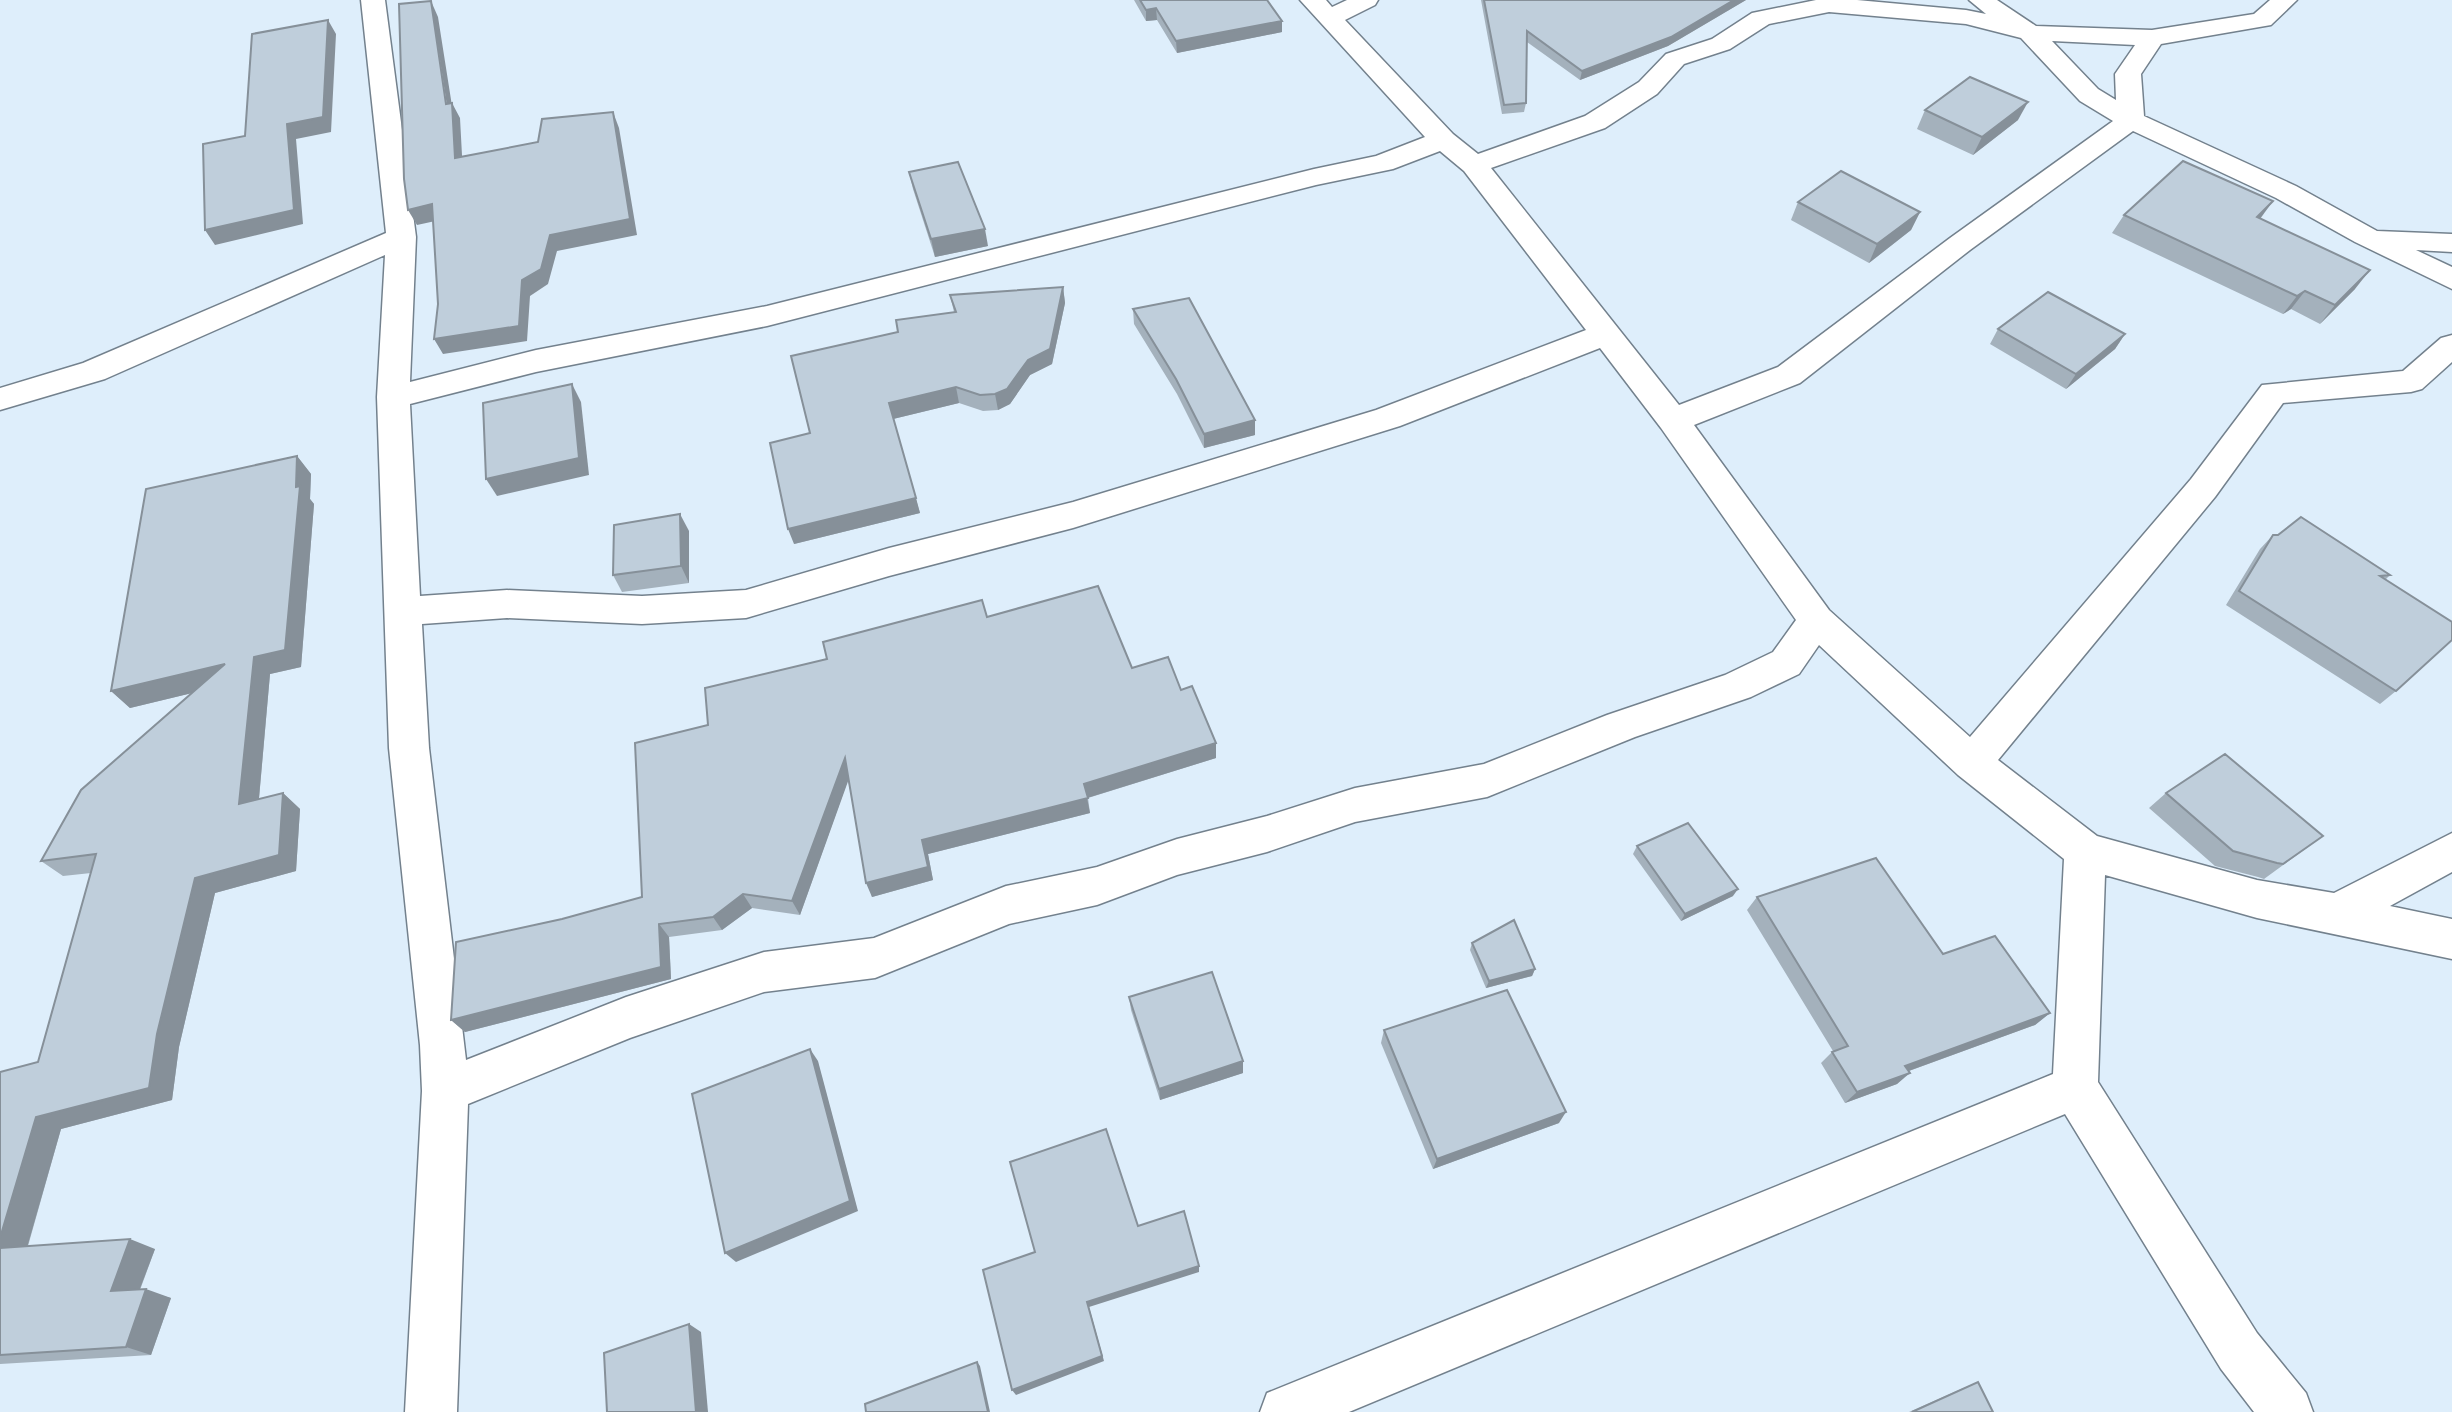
<svg xmlns="http://www.w3.org/2000/svg" width="2452" height="1412" font-family="Manrope,sans-serif">
<rect width="100%" height="100%" fill="#deeefb"/>
<g fill="none" stroke-linecap="round" stroke-linejoin="round">
<defs>
<path id="street" d="M361,0H385L416,237L410,382L536,350L767,306L1314,169L1376,156L1425,137L1300,0H1326L1332,7L1347,0H1378L1375,5L1345,20L1453,134L1478,154L1585,116L1639,82L1666,54L1712,39L1752,13L1816,0H1857L1966,10L1986,14L1969,0H1997L2036,26L2152,30L2254,14L2270,0H2297L2271,25L2161,44L2141,74L2144,116L2296,186L2377,231L2452,234V252L2416,250L2452,267V289L2355,242L2276,198L2133,131L1970,250L1800,383L1694,425L1829,610L1970,737L2191,479L2262,385L2403,371L2441,338L2452,335V362L2422,389L2411,392L2283,403L2215,497L1998,760L2097,836L2257,880L2334,893L2452,833V872L2390,906L2452,919V959L2257,918L2105,875L2098,1082L2257,1333L2306,1393L2313,1412H2254L2221,1369L2065,1114L1349,1412H1260L1267,1393L2053,1074L2064,859L1958,775L1819,645L1799,674L1751,697L1635,737L1487,797L1355,822L1267,852L1177,875L1097,905L1009,924L875,978L764,992L630,1038L468,1104L457,1412H405L422,1091L420,1045L389,748L377,397L385,255L105,379L0,410V388L83,363L386,233ZM1829,12L1966,24L2021,38L2080,101L2113,121L1950,238L1778,367L1679,405L1491,168L1605,128L1657,94L1684,64L1730,49L1769,24ZM2052,41L2135,45L2115,74L2116,100L2098,89ZM1440,151L1464,171L1586,330L1376,410L1073,502L889,548L746,590L642,596L507,590L420,596L410,404L536,372L767,326L1316,185L1393,169ZM1600,348L1661,428L1796,620L1773,652L1725,675L1607,715L1484,764L1355,788L1267,816L1177,839L1097,867L1006,886L874,938L764,952L626,997L466,1060L429,748L422,624L507,618L642,624L746,618L889,576L1073,528L1400,426Z"/>
</defs>
<use href="#street" stroke="#73818d" stroke-width="3"/>
<use href="#street" fill="#fff" fill-rule="evenodd"/>
</g>
<g fill="#a4b1bc">
<polygon points="1134,0 1267,0 1282,21 1282,32 1177,53 1157,20 1146,21"/>
<polygon points="1481,0 1746,0 1668,46 1580,80 1527,42 1526,103 1524,112 1502,114"/>
<polygon points="1925,110 2018,120 1973,155 1917,129"/>
<polygon points="909,172 988,246 935,257 913,189"/>
<polygon points="1798,202 1920,212 1911,230 1869,263 1791,220"/>
<polygon points="2124,215 2260,219 2355,289 2320,324 2291,309 2283,314 2112,233"/>
<polygon points="1063,287 1065,303 1052,364 1030,375 1010,404 998,410 983,411 959,403 893,419 920,513 794,544 898,332 954,312 950,295"/>
<polygon points="1133,309 1255,435 1204,448 1177,394 1134,324"/>
<polygon points="1998,329 2125,334 2115,349 2066,389 1990,344"/>
<polygon points="297,456 311,474 310,499 314,504 301,667 270,674 259,799 283,793 300,809 296,871 215,893 179,1047 172,1100 61,1129 28,1246 155,1249 140,1290 171,1298 151,1355 0,1364 0,1072 38,1062 91,873 63,876 41,861 192,693 130,708 111,691"/>
<polygon points="689,531 689,583 622,592 613,575"/>
<polygon points="2273,535 2390,575 2385,580 2396,691 2380,704 2226,605 2260,549"/>
<polygon points="987,617 1132,668 1181,690 1216,743 1216,758 1088,798 1090,813 928,854 933,880 872,897 848,780 800,915 752,908 722,930 669,937 671,979 465,1032 451,1020 562,919 642,897 708,725 827,659"/>
<polygon points="2166,793 2323,836 2264,879 2258,877 2215,866 2149,808"/>
<polygon points="1637,846 1733,896 1681,921 1633,854"/>
<polygon points="1757,897 1943,954 2050,1013 2035,1025 1909,1071 1897,1084 1845,1103 1821,1063 1833,1051 1747,910"/>
<polygon points="1472,943 1535,969 1532,976 1486,988 1470,950"/>
<polygon points="1129,997 1243,1061 1243,1073 1160,1100 1131,1010"/>
<polygon points="1384,1030 1559,1123 1433,1169 1381,1043"/>
<polygon points="1978,1382 1993,1412 1909,1412 1961,1389"/>
</g>
<g fill="#869099">
<polygon points="1734,0 1746,0 1668,46 1580,80 1582,71"/>
<polygon points="431,1 438,17 452,106 452,103 460,118 463,174 455,158"/>
<polygon points="1156,8 1157,20 1146,21 1146,10"/>
<polygon points="328,20 336,34 331,132 296,139 303,224 215,245 205,230 287,124"/>
<polygon points="1282,21 1282,32 1177,53 1176,41"/>
<polygon points="2028,102 2018,120 1973,155 1982,137"/>
<polygon points="613,112 619,128 637,235 557,251 548,284 530,296 527,341 443,354 434,339 522,280 550,235"/>
<polygon points="2273,201 2260,219 2257,217"/>
<polygon points="432,204 440,220 417,225 408,210"/>
<polygon points="1920,212 1911,230 1869,263 1877,244"/>
<polygon points="985,229 988,246 935,257 931,239"/>
<polygon points="2370,270 2355,289 2320,324 2335,305"/>
<polygon points="1063,287 1065,303 1052,364 1030,375 1010,404 998,410 995,394"/>
<polygon points="2305,291 2291,309 2283,314 2297,296"/>
<polygon points="2125,334 2115,349 2066,389 2076,374"/>
<polygon points="572,384 581,402 589,475 497,496 486,479"/>
<polygon points="956,387 959,403 893,419 889,403"/>
<polygon points="1255,420 1255,435 1204,448 1204,434"/>
<polygon points="297,456 311,474 310,499 314,504 301,667 270,674 257,820 239,804 254,657 296,487"/>
<polygon points="916,498 920,513 794,544 788,529"/>
<polygon points="680,514 689,531 689,583 681,566"/>
<polygon points="225,664 242,681 130,708 111,691"/>
<polygon points="1216,743 1216,758 1087,798 1090,813 928,854 933,880 872,897 866,883 922,840 1084,784"/>
<polygon points="845,758 851,773 800,915 792,901"/>
<polygon points="283,793 300,809 296,871 215,893 179,1047 172,1100 61,1129 24,1258 0,1250 0,1238 36,1117 157,1034 195,878"/>
<polygon points="1738,889 1733,896 1681,921 1685,914"/>
<polygon points="743,894 752,908 722,930 713,917"/>
<polygon points="659,924 669,937 671,979 465,1032 451,1020"/>
<polygon points="1535,969 1532,976 1486,988 1489,981"/>
<polygon points="2050,1013 2035,1025 1892,1077 1905,1066"/>
<polygon points="810,1049 818,1061 858,1211 736,1262 725,1253"/>
<polygon points="1243,1061 1243,1073 1160,1100 1159,1089"/>
<polygon points="1910,1073 1897,1084 1845,1103 1857,1092"/>
<polygon points="1566,1112 1559,1123 1433,1169 1437,1159"/>
<polygon points="130,1239 155,1249 136,1299 111,1291"/>
<polygon points="1199,1266 1199,1272 1089,1307 1104,1361 1016,1395 1012,1390 1087,1302"/>
<polygon points="146,1289 171,1298 151,1355 126,1347"/>
<polygon points="689,1324 701,1332 708,1412 696,1412"/>
<polygon points="977,1362 980,1366 990,1412 988,1412"/>
</g>
<g fill="#bfcedb" stroke="#869099" stroke-width="2">
<polygon points="1140,0 1267,0 1282,21 1176,41 1156,8 1146,10"/>
<polygon points="1484,0 1734,0 1671,37 1582,71 1527,31 1526,103 1504,105"/>
<polygon points="431,1 446,104 452,103 455,158 538,142 542,119 613,112 630,219 550,235 541,269 522,280 519,326 434,339 438,304 432,204 408,210 404,179 399,4"/>
<polygon points="328,20 323,117 287,124 294,210 205,230 203,144 245,136 252,34"/>
<polygon points="1970,77 2028,102 1982,137 1925,110"/>
<polygon points="2183,161 2273,201 2257,217 2370,270 2335,305 2305,291 2297,296 2124,215"/>
<polygon points="958,162 985,229 931,239 909,172"/>
<polygon points="1841,171 1920,212 1877,244 1798,202"/>
<polygon points="1063,287 1050,349 1028,360 1007,389 995,394 980,395 956,387 889,403 916,498 788,529 770,443 810,433 791,356 898,332 896,320 956,312 950,295"/>
<polygon points="2048,292 2125,334 2076,374 1998,329"/>
<polygon points="1189,298 1255,420 1204,434 1176,379 1133,309"/>
<polygon points="572,384 579,458 486,479 483,403"/>
<polygon points="297,456 296,487 300,486 285,650 254,657 239,804 283,793 279,855 195,878 157,1034 149,1088 36,1117 0,1238 0,1072 38,1062 96,854 41,861 81,790 225,664 111,691 146,489"/>
<polygon points="680,514 681,566 613,575 614,525"/>
<polygon points="2301,517 2390,575 2380,576 2452,622 2452,640 2396,691 2239,591 2273,535 2278,535"/>
<polygon points="1098,586 1132,668 1168,657 1181,690 1192,686 1216,743 1084,784 1088,798 922,840 928,867 866,883 845,758 792,901 743,894 713,917 659,924 661,967 451,1020 456,942 562,919 642,897 635,743 708,725 705,688 827,659 823,642 982,600 987,617"/>
<polygon points="2225,754 2323,836 2283,864 2277,863 2233,851 2166,793"/>
<polygon points="1688,823 1738,889 1685,914 1637,846"/>
<polygon points="1876,858 1943,954 1995,936 2050,1013 1905,1066 1910,1073 1857,1092 1832,1052 1848,1046 1757,897"/>
<polygon points="1514,920 1535,969 1489,981 1472,943"/>
<polygon points="1212,972 1243,1061 1159,1089 1129,997"/>
<polygon points="1507,990 1566,1112 1437,1159 1384,1030"/>
<polygon points="810,1049 850,1201 725,1253 692,1094"/>
<polygon points="1106,1129 1138,1226 1184,1211 1199,1266 1087,1302 1102,1356 1012,1390 983,1270 1035,1252 1010,1162"/>
<polygon points="130,1239 111,1291 146,1289 126,1347 0,1355 0,1248"/>
<polygon points="689,1324 696,1412 607,1412 604,1353"/>
<polygon points="977,1362 988,1412 866,1412 865,1404"/>
<polygon points="1978,1382 1993,1412 1912,1412"/>
</g>
</svg>
